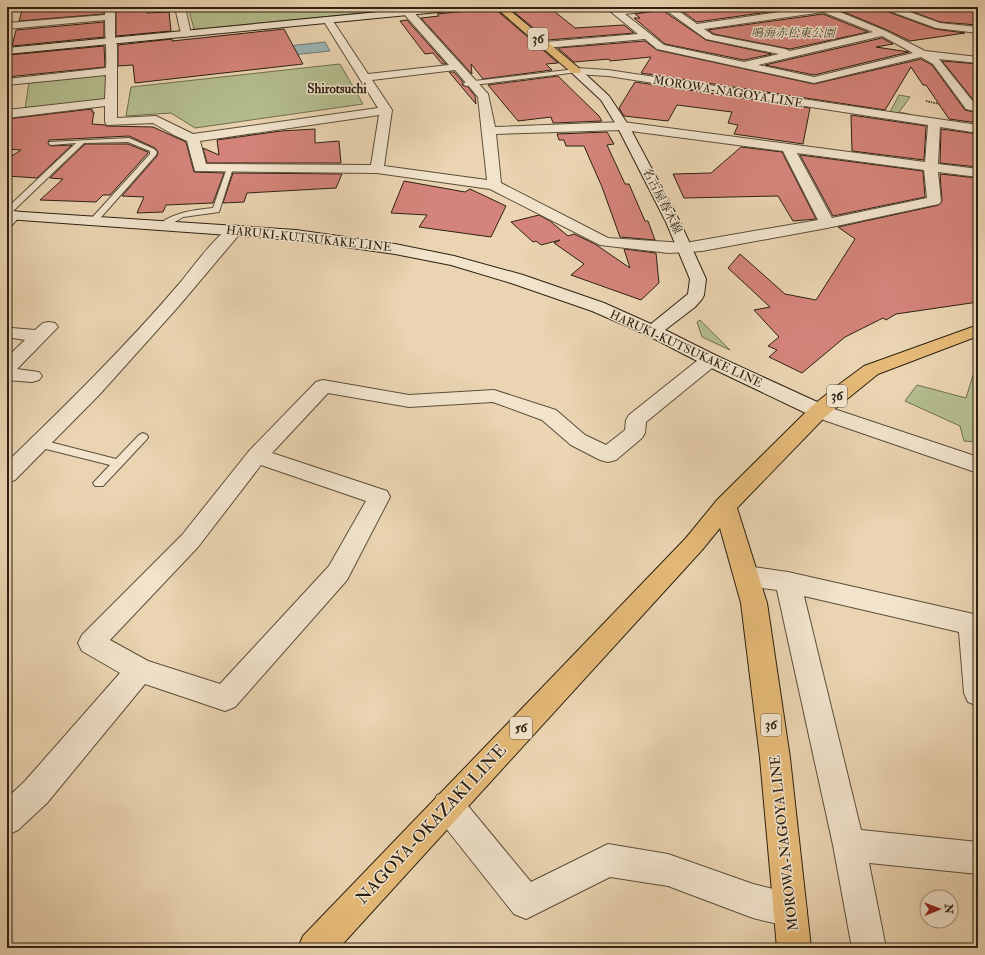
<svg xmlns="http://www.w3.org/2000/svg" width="985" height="955" font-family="'IM FELL Double Pica','Noto Serif JP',serif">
<rect width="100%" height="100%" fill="#ead4b1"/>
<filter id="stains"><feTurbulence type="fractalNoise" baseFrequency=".005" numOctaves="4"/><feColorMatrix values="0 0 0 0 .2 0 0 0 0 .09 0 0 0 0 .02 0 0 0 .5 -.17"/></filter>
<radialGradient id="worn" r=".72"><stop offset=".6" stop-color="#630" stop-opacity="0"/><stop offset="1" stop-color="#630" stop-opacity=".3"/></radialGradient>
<g fill="#b4bd8e" stroke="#706f50">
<polygon points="188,7 396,7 392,10 199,29 194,29"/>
<polygon points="340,64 363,104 195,128 171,113 126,116 131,87"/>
<polygon points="106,74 106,99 99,101 29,109 25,108 29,83 34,81"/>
<polygon points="899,95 910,97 899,112 909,114 908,115 889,114"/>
<polygon points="700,320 730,350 702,337 697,322"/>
<polygon points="978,371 978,442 964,441 960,426 905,401 917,385 966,398 973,375"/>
</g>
<polygon fill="#9bb6b5" stroke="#6f7a74" points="325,42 330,51 264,58 261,49"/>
<g fill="#d4847a" stroke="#2d2112">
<polygon points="23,7 104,7 104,14 19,21"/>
<polygon points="116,7 146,7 147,13 169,12 171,31 116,36"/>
<polygon points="508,7 549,7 575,28 624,25 634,33 548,40"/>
<polygon points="713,7 804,7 697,22 679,9"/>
<polygon points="838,7 880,7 883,10 935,29 965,33 910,41 887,30 837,9"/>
<polygon points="900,7 961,7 978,13 978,25 940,22"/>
<polygon points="494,8 558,63 546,64 552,70 483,79 471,64 472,74 421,18 439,16 437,14"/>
<polygon points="662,10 706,40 772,54 744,60 665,44 634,18 640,18 635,14"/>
<polygon points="823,14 868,32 790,49 714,34 708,30"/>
<polygon points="407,20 446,64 442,64 433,53 425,54 400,21"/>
<polygon points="104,22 104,37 12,46 16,30"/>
<polygon points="284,29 303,64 135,83 133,65 118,66 118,45 172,39 172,41"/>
<polygon points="882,38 893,44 876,47 909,52 814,75 765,65"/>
<polygon points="645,41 657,50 814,84 921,59 932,65 965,110 978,113 978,123 949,119 926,85 923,85 911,67 885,110 641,73 651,57 610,61 609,59 574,62 558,48"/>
<polygon points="104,46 105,67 7,77 7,63 9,55"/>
<polygon points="942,61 978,64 978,102 975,102"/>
<polygon points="449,72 454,72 463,82 462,85 468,87 475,96 476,104"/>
<polygon points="558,76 599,116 602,121 553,123 551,117 518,121 488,85"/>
<polygon points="635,82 810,108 803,144 734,134 738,125 728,123 732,112 677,105 668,121 624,116 619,108"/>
<polygon points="92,109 92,112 94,112 92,124 105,125 107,126 153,127 186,142 194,172 224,173 213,203 166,205 163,212 137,213 144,197 122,196 157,156 158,152 155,148 129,136 49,140 48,144 51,146 72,145 37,178 7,176 7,159 21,150 7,149 7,119"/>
<polygon points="851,115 926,126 924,160 852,151"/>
<polygon points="315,129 315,143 339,141 341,163 207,163 203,148 219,155 217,140 281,131"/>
<polygon points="941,129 978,134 978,167 940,163"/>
<polygon points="607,132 614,144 607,145 625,184 629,184 645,221 648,221 655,240 620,237 602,187 584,146 566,146 564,140 559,140 557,134"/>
<polygon points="85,144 128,144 148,152 148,153 110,195 103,195 96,202 40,200 63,179 50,178"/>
<polygon points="741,147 782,152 816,219 793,221 778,196 684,198 673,174 711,173"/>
<polygon points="800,155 923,171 925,197 833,216"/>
<polygon points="233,173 342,174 336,188 247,193 244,202 223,203"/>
<polygon points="940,174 978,178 978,302 896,314 886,320 883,318 845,337 802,373 769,357 777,350 768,346 779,337 754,310 770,307 728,268 740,254 785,294 816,300 855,239 838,227 939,205 942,201"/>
<polygon points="404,181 465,192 470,189 506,206 491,237 419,227 427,215 391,213"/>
<polygon points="539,215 550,221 568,236 574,234 595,244 630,268 624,249 656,253 659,283 641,300 571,275 584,264 554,243 560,240 541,245 536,241 533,242 511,222"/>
</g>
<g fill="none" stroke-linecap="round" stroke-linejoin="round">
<defs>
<g id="lane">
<polygon points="576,69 578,70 578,72 466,86 463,84 466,82"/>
<polygon points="129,138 154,149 157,152 156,155 96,223 90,223 89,221 150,154 150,151 128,142 84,143 10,214 7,214 7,208 76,143 51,145 49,144 49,142"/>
<path d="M230,166L233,168L219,212L183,217L165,228H159V224C175,212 194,210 213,208L227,168Z"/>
<polygon points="143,433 147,435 148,437 147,439 103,486 95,486 93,483 110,465 34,446 33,443 34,440 38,439 116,459 139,435"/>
</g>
<g id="street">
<path d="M105,7H115V41L117,45V118L156,116L193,134L378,108L323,20L328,17L331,18L368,74L449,65L404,14L399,7H409L488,94L495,127L623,122L925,162L928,125L608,76L576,74L571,71L576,68L608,70L978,125V133L940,127L938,164L978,169V177L938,172L941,201L939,204L934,205L827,228L702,251L669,253L600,245L490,189L377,173L195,171L187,141L174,135L153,123L107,125L105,122V106L7,118V110L105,99L106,75L7,85V79L106,68C107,52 105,37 105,20L7,29V23L105,15ZM455,70L478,97L487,180L384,166L392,110L372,80ZM379,115L371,165L206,164L200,141ZM623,130L783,151L818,220L685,243L608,238L501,183L496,134ZM797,153L924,170L927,198L832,218Z"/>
<polygon points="175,7 185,7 191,34 189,36 186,37 181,34"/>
<path d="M605,7H616L619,9L636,7H673L697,24L814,7H837L835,10L886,31L925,51L978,57V63L939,59L974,103L978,104V112L966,109L933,64L921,57L814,83L657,49L645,39L545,48L540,45L545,42L638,34ZM663,8L706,39L779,54L744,62L664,45L625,14L659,10ZM823,12L873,32L790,51L785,49L713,35L704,29ZM882,36L913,53L814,77L758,65Z"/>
<polygon points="882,7 896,7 940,23 978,27 978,33 936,28 884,9"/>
<polygon points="14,211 19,212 21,215 12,225 7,226 7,214"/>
<path d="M235,225L240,227L243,230L178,307L100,394L15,480L7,483V462C66,405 125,347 179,284C190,271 220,229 235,225Z"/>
<polygon points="49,322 55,323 58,327 17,369 39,372 42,376 39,380 32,382 7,380 7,357 25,340 7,337 7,329 12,328 35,330 43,323"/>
<path d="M710,354L717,356L719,360L717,364L646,422L645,433L642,438L616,460L608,462L600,460L571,445L542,420L493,402L409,407L328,393L272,453L387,491L390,497L347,580L235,707L225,711L145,684L47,803L18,830L7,835V798L25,781L120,673L82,651L78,643L82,635L182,535L249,451L316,382L323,380L409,395L494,390L556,410L585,435L606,445L625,430L626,420L629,415L703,356ZM261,465L366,501L329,566L220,684L148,661L110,640L198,547Z"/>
<polygon points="819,404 978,457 978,473 812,416 809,411 812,406"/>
<polygon points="746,566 788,572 978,615 978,706 968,702 964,693 959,632 804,596 861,830 978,842 978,874 869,863 886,948 852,948 833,845 777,590 746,586 737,583 734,576 737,569"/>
<polygon points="448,791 459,795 531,882 608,844 668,854 753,884 790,893 802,898 807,910 802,922 790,927 753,918 668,886 610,877 526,919 514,914 437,817 432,806 437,795"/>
</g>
<g id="secondary">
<polygon points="431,7 464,7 459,10 7,54 7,48"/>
<polygon points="576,68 580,69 609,96 629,126 680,222 706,279 704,295 702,299 695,307 665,330 717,356 826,406 829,411 826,416 819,418 812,416 703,364 647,335 592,311 511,283 451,265 395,254 296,240 7,219 7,211 296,230 395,244 454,256 523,275 604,303 651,324 688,294 690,279 666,222 617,126 601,100 572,73 571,71"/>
</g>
<g id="primary">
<polygon points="495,7 506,7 580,69 581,71 580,73 572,73"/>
<polygon points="978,325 978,336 878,374 826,416 737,508 767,603 790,758 811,948 777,948 760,758 741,603 720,528 702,550 339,948 298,948 303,936 686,538 717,500 812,406 837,386 864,366"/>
</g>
</defs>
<use href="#lane" stroke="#5c4e3a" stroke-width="2"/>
<use href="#street" stroke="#5c4e3a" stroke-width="2"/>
<use href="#secondary" stroke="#2d2112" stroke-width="2"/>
<use href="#primary" stroke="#2d2112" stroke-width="2"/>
<polyline stroke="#2d2112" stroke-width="1.5" stroke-dasharray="1.5 1" stroke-linecap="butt" points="926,101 939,104"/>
<use href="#lane" fill="#f1e3cc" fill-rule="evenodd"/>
<use href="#street" fill="#f1e3cc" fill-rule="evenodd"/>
<use href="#secondary" fill="#f1e3cc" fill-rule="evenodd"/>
<use href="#primary" fill="#e5ba78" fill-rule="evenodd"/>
</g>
<g text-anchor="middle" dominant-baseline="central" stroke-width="3" stroke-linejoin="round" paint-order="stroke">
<g font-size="12" font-style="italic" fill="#4f4831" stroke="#f1e3cc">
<text x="793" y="33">鳴海赤松東公園</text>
</g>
<g font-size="12" fill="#2d2112" stroke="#f1e3cc">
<text transform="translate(728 92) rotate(9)">MOROWA-NAGOYA LINE</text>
<text transform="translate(662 201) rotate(63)">名古屋春木線</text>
<text transform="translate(309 239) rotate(6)">HARUKI-KUTSUKAKE LINE</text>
<text transform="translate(686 349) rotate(25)">HARUKI-KUTSUKAKE LINE</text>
</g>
<g fill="#f1e3cc" stroke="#685b4a" stroke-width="1">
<rect x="528" y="28" width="20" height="22" rx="3"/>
<rect x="827" y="385" width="20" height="22" rx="3"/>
<rect x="761" y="714" width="20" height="22" rx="3"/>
<rect x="510" y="717" width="22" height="22" rx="3"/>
</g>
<g font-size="13" font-weight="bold" fill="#2d2112">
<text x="538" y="39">36</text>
<text x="837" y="396">36</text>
<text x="771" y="725">36</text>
<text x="521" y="728">56</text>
</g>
<g font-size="13" font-weight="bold" fill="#2d2112" stroke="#f1e3cc">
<text x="337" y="89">Shirotsuchi</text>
</g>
<g font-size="14" fill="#2d2112" stroke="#f1e3cc">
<text transform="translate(784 843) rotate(-96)">MOROWA-NAGOYA LINE</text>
</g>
<g font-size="17" fill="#2d2112" stroke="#f1e3cc">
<text transform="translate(431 824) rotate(-47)">NAGOYA-OKAZAKI LINE</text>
</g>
</g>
<rect width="985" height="955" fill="none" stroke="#ead4b1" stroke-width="24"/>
<rect x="8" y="8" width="969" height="939" fill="none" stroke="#2d2112" stroke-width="2"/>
<rect x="12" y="12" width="961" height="931" fill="none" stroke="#2d2112"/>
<g transform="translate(939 909) rotate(89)"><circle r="19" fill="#f1e3cc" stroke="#a39582"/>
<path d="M0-3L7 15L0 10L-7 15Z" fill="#8f2418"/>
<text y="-6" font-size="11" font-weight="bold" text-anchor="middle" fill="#2d2112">N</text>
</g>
<rect width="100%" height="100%" filter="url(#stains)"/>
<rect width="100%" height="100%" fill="url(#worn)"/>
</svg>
